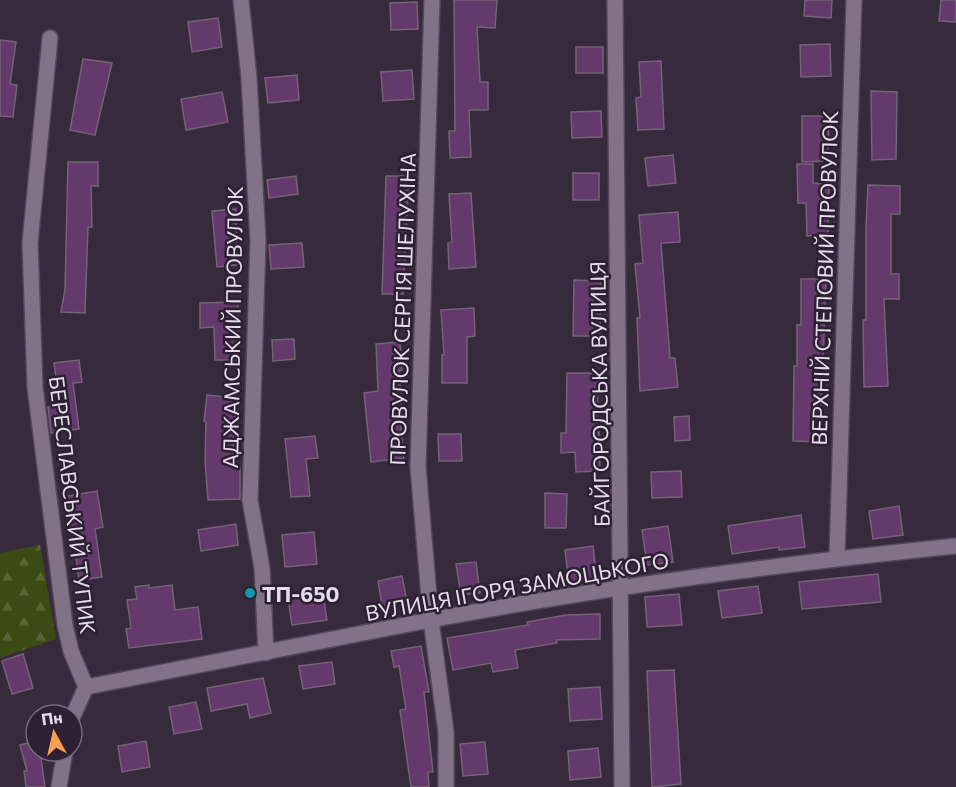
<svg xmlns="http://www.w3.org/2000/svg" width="956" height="787" font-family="Commissioner,sans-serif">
<defs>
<pattern id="forest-firs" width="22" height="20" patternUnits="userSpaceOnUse" patternTransform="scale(1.5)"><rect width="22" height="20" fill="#3b4b14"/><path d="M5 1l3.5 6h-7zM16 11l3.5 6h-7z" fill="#576436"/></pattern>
</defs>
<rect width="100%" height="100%" fill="#372a3d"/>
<polygon fill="url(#forest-firs)" points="40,545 56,639 0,658 0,553"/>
<g fill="#64396b" stroke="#746377" stroke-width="1.5">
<polygon points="454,0 497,0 495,28 477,27 480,82 488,82 488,110 469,110 471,157 450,158 449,131 455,131"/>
<polygon points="805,0 832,0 831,18 804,16"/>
<polygon points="941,0 956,0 956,22 939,21"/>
<polygon points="417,2 418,29 391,30 390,3"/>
<polygon points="218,18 222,47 192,52 188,22"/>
<polygon points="0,40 16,42 10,84 17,85 13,117 0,116"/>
<polygon points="830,44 831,76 801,77 800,45"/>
<rect x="576" y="47" width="27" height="26"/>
<polygon points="83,59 112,63 95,135 70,130"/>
<polygon points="661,61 664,129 638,130 636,98 641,97 639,62"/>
<polygon points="412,70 414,99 383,101 381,72"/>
<polygon points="297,75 299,100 268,103 265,78"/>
<polygon points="871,91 897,92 896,159 872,160"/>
<polygon points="222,92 228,122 186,130 181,99"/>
<polygon points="601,111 602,137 572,138 571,112"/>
<polygon points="802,116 829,116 828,161 802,162"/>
<polygon points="673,155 676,183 648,186 645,158"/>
<polygon points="68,162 98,162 98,186 91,186 92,227 88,227 85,313 61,312 65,289"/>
<polygon points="797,164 813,164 813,183 829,184 828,235 807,236 806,203 798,203"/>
<rect x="573" y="173" width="26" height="27"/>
<polygon points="296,176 298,194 269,198 267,180"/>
<polygon points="386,176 409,176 403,294 382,294"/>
<polygon points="868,185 900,186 900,214 891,214 891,274 899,274 899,299 884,299 888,386 864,387 863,320 866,320 866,227"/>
<polygon points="471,193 476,267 449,269 448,243 452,242 449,194"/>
<polygon points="236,209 237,265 217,267 212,211"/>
<polygon points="678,212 680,242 661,243 670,358 675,358 678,387 640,391 637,318 640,318 635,264 643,263 639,215"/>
<polygon points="302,243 304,267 271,269 269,245"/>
<polygon points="801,279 826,279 820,442 793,441 794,366 797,366 797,325 801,325"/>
<polygon points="574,280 601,281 600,336 573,336"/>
<polygon points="238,302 238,360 215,360 214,327 200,328 200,303"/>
<polygon points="474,308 475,336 467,337 467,383 442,383 442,355 444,355 441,310"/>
<polygon points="294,339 295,359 273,361 272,340"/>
<polygon points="400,342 402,370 399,371 403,419 400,419 404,458 371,462 364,393 378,391 376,344"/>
<polygon points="79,360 82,382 73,383 79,429 51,433 48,407 60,406 54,363"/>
<polygon points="567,373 598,373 597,432 599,432 600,471 576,472 575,452 561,453 561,433 566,433"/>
<polygon points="207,395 236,398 232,466 240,466 240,499 208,500 205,461 206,422 204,421"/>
<polygon points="689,416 690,440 675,441 674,417"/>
<polygon points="438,434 461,434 462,461 439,461"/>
<polygon points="315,436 318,458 306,459 310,496 291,497 285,439"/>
<polygon points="681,471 682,497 652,498 651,472"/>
<polygon points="97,491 103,527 95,529 102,577 79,580 68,496"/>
<polygon points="545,493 567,494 566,528 545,528"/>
<polygon points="899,506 903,535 873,539 869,511"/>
<polygon points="801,515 805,547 779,550 779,547 732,554 728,526"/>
<polygon points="236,524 238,545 201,551 198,530"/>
<polygon points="668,526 673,562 647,565 642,530"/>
<polygon points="314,532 317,564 285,567 282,535"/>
<polygon points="593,546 597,580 569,583 565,550"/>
<polygon points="476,562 480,593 461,595 456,564"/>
<polygon points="878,574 881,602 802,609 799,582"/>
<polygon points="402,576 407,602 382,606 378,581"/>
<polygon points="149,585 149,588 172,585 175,610 198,607 202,639 129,648 126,629 131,628 127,600 137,599 135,587"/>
<polygon points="758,586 762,613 722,618 718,591"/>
<polygon points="323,594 327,620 292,625 288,599"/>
<polygon points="679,594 682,625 647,627 645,597"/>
<polygon points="600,614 600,639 556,640 557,643 515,650 518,668 493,672 491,663 453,670 447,638 528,625 527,622 566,615"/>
<polygon points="421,646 429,692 424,692 433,772 428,772 429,787 411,787 400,710 406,709 399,666 394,667 391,651"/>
<polygon points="23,654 33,688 12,694 2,661"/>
<polygon points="332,662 335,684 303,689 299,666"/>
<polygon points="674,670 681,784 652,787 647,671"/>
<polygon points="263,678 271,713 250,718 247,704 211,711 207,688"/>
<polygon points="600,687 602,719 570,721 568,689"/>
<polygon points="196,702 202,729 174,734 169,707"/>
<polygon points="36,741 36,751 40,751 45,787 26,787 24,771 27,771 20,745"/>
<polygon points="146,741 150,767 122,772 118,746"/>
<polygon points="485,742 488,774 463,776 460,744"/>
<polygon points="598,748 601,777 570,780 568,751"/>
</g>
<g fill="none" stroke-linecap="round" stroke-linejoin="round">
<defs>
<g id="minor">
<polyline points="241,0 249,78 258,240 250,500 262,568 266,653"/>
<polyline points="432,0 418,467 431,620 446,732 446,787"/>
<polyline points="615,0 622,787"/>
<polyline points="50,38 30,243 35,387 65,625 71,651 86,687"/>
<polyline points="837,558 854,0"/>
<path d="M72,718L86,687C201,665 315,642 430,620C604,587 780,564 956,546"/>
<polyline points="59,787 65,751"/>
</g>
</defs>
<use href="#minor" stroke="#514756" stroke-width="18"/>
<use href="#minor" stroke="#817288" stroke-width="15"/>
</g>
<circle fill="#0f9aa8" stroke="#2c2032" stroke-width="2" cx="250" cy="593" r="6"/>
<g text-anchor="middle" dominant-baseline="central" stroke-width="5" stroke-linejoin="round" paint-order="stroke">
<g font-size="21" fill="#e4dce8" stroke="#2c2032">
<text transform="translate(824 278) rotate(-88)">ВЕРХНІЙ СТЕПОВИЙ ПРОВУЛОК</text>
<text transform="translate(402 309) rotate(-88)">ПРОВУЛОК СЕРГІЯ ШЕЛУХІНА</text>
<text transform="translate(232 327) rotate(-89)">АДЖАМСЬКИЙ ПРОВУЛОК</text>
<text transform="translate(599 394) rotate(-91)">БАЙГОРОДСЬКА ВУЛИЦЯ</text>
<text transform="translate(73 505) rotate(83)">БЕРЕСЛАВСЬКИЙ ТУПИК</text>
<text transform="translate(517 586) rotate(-10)">ВУЛИЦЯ ІГОРЯ ЗАМОЦЬКОГО</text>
</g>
<g font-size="21" font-weight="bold" fill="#e4dce8" stroke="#2c2032" text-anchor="start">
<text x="262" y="593">ТП-650</text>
</g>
</g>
<g transform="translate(54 733) rotate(352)"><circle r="28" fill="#2c2032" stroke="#766b7b" stroke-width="1.5"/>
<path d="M0-4.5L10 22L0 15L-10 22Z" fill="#fa9f4f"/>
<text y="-9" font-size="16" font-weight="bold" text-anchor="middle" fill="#e4dce8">Пн</text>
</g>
</svg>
